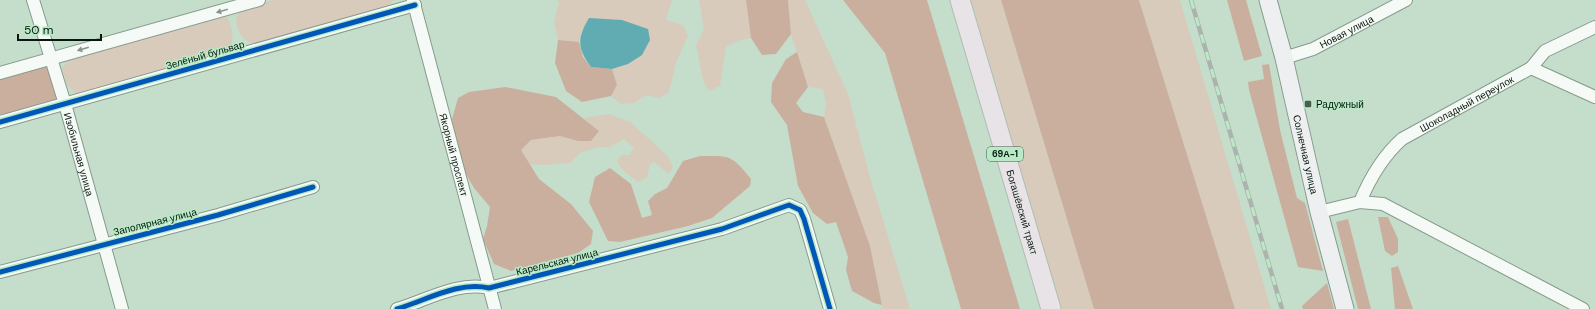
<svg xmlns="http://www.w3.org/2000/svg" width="1595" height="309" font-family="'DM Sans',sans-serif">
<rect width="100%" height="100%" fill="#c4decb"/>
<g fill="#d9cbbc">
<path d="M273,0H394L387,7L256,44C240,43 229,19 242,8Z"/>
<polygon points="556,0 672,0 666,20 683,25 688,36 676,63 669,92 660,98 646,95 634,103 621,104 611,96 617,85 612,69 628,64 583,28 579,42 558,40 554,22 559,2"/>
<polygon points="699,0 746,0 751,38 740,40 726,47 720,86 709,91 703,80 696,45 704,29"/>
<polygon points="788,0 805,0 848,94 870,177 910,309 881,309 882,305 870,246 824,117 826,104 823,89 808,87 791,34"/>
<polygon points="971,0 1001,0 1094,309 1061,309"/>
<polygon points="1139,0 1180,0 1271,309 1235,309"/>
<path d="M224,15L227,16C232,27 237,44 226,53L81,94H76L67,85L62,68L69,59Z"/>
<polygon points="609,114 630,122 667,155 673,167 669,174 654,162 650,164 647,178 638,182 624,171 617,162 621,155 629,155 634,148 624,139 610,147 596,148 580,153 570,163 546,165 529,164 521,150 531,140 560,136 578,141 599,131 584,118"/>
</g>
<g fill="#cbaf9e">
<polygon points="746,0 788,0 791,34 776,54 762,55 751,38"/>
<polygon points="843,0 927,0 1020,309 961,309 885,53"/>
<polygon points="1001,0 1139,0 1235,309 1094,309"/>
<polygon points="1227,0 1246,0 1262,56 1244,61"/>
<polygon points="558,40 579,42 583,57 591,67 612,69 617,85 611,96 582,102 566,91 555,63"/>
<polygon points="797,52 808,87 796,103 803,112 824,117 870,246 882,305 874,303 852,291 846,270 848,257 836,222 827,224 813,213 798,186 787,125 771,102 772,83 786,59"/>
<polygon points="48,64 59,99 3,116 0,114 0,78"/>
<polygon points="1269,64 1280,130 1297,198 1305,203 1323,271 1298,267 1249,90 1248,82 1264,79 1262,65"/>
<polygon points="505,87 556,97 599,131 591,141 578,141 560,136 531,140 521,150 539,179 571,204 593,231 591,244 578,253 511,271 494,264 483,239 487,226 490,207 474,188 462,167 452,119 458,98 469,92"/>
<path d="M700,156C730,156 731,154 751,179L750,186L712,218L688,226L620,242L608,241L589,202L595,177L610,168L631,184L642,218L652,215L648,201L655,194L667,188L683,161Z"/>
<polygon points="1378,217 1388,217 1398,239 1398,252 1392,256 1385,251"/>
<polygon points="1348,219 1371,309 1358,309 1336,222"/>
<polygon points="1398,266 1413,309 1395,309 1391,268"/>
<polygon points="1327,283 1334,309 1303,309 1302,306"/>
</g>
<path fill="#61acb3" d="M589,18L622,20L648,29L650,40L642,55L628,64L612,69L591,67C577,48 577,38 589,18Z"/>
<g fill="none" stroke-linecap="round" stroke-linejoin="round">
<defs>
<g id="street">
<path id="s1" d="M33,0L65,104L122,309"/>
<path id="s2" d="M413,0L495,309"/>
<path id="s3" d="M1284,58L1313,49L1406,0"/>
<polyline points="1531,68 1595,97"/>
<polyline points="0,73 259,0"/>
<polyline points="0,122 415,5"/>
<path id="s4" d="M1360,202C1370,178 1383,156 1402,139L1531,68L1545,51L1595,27"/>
<polyline points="1319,212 1360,202 1383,204 1583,309"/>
<polyline points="0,272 218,215 313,187"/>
<path d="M397,309C427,300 458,281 489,288L722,229L789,205L800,210L804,219L830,309"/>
</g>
<g id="secondary">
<path id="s5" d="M1268,0L1284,58L1319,212L1345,309"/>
</g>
<g id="primary">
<path id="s6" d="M960,0L1051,309"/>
</g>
</defs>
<use href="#street" stroke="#879b8d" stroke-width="14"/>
<use href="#secondary" stroke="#879b8d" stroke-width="19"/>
<use href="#primary" stroke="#afbcb3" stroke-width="21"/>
<use href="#street" stroke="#f6faf7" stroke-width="12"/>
<use href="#secondary" stroke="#eeeff0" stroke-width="17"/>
<use href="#primary" stroke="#e8e3e7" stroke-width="19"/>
<defs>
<polyline id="rail" points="1191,0 1282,309"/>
</defs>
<use href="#rail" stroke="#acb2ae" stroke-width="4.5"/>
<use href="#rail" stroke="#b9e9c6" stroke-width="3" stroke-dasharray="9" stroke-linecap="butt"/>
<defs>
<g id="cycleway">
<polyline points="0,122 415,5"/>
<polyline points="0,272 218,215 313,187"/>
<path d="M397,309C427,300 458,281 489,288L722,229L789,205L800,210L804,219L830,309"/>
</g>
</defs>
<use href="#cycleway" stroke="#b9e9c6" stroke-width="8"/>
<use href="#cycleway" stroke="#0057b8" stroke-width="5"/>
</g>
<defs><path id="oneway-solid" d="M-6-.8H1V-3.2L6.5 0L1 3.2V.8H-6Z"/></defs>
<g fill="#8a958e">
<use href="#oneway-solid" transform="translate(222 11) rotate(164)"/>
<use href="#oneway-solid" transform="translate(83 49) rotate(164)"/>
</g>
<rect fill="#495e50" stroke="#b9e9c6" stroke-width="1.5" x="1304" y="100" width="8" height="8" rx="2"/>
<g text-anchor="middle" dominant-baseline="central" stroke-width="3" stroke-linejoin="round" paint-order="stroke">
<rect fill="#b9e9c6" stroke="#3c5744" stroke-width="1" x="987" y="147" width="36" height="14" rx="3"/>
<g font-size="9" font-weight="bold" fill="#07190d">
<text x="1005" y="154">69А-1</text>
</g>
<g font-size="10" fill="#07190d" stroke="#b9e9c6">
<text stroke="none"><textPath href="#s3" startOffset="68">Новая улица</textPath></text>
<text transform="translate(205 55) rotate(-16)">Зелёный бульвар</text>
<text stroke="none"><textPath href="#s4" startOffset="150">Шоколадный переулок</textPath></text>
<text stroke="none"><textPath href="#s1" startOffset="161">Изобильная улица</textPath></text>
<text stroke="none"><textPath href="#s2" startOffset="160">Якорный проспект</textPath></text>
<text stroke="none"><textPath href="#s5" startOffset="159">Солнечная улица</textPath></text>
<text stroke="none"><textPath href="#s6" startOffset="221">Богашёвский тракт</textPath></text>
<text transform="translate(155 222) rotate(-14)">Заполярная улица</text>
<text transform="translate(557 262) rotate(-14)">Карельская улица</text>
</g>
<g font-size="10" fill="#07190d" stroke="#b9e9c6" text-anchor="start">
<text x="1316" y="104">Радужный</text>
</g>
</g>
<path d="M18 34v6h83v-6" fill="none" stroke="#07190d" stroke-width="2"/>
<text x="24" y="34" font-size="12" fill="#07190d" stroke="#b9e9c6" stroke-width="3" paint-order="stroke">50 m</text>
</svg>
